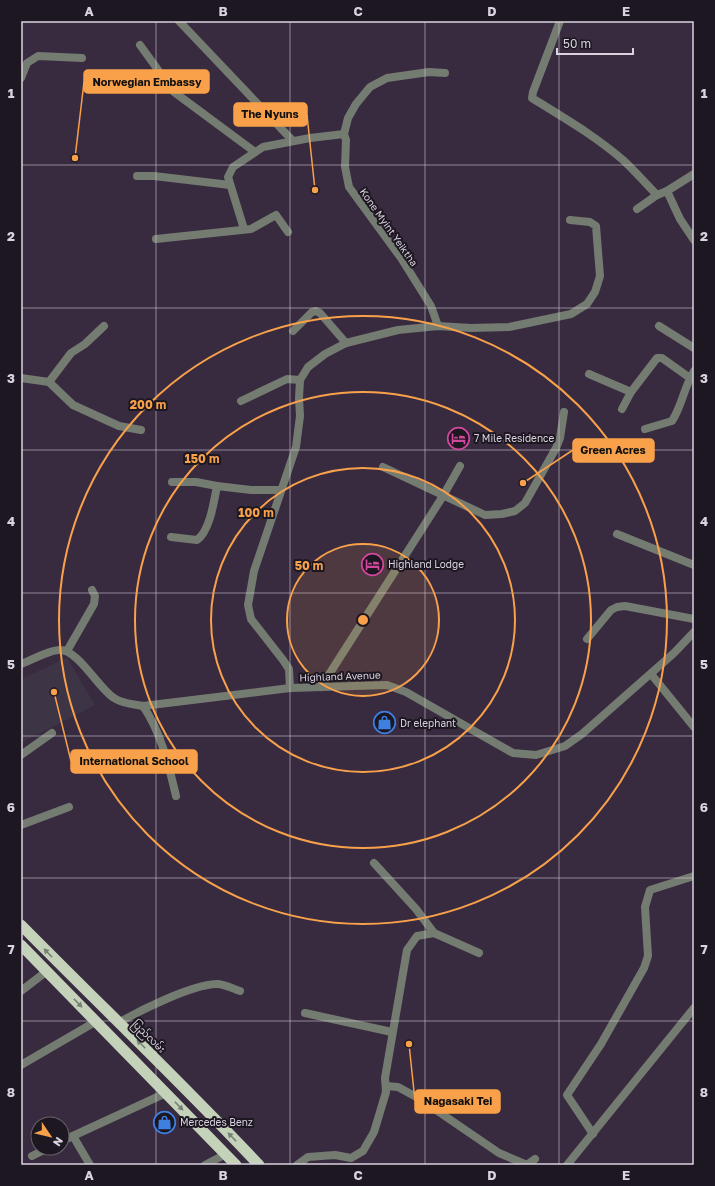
<svg xmlns="http://www.w3.org/2000/svg" width="715" height="1186" font-family="'Golos Text','Noto Sans Myanmar',sans-serif">
<rect width="100%" height="100%" fill="#382b40"/>
<polygon fill="#3d3545" points="67,658 95,705 21,743 21,679"/>
<g fill="none" stroke-linecap="round" stroke-linejoin="round">
<g stroke="#747b70" stroke-width="8">
<polyline points="179,21 293,141"/>
<path d="M560,21L533,92L532,98C564,118 594,135 623,160C635,171 646,184 657,195L637,209"/>
<polyline points="140,45 174,92 255,152"/>
<polyline points="21,78 27,63 38,56 82,58"/>
<polyline points="137,176 154,176 230,185"/>
<polyline points="667,191 694,174"/>
<polyline points="657,195 667,191 680,219 694,240"/>
<polyline points="244,229 228,177 233,167 263,147 310,138 344,134"/>
<polyline points="156,239 251,229 276,215 288,232"/>
<polyline points="438,326 431,306 401,258 349,187 345,167 346,140 344,134 348,118 356,104 370,87 387,78 429,72 445,73"/>
<polyline points="659,326 694,348"/>
<polyline points="293,331 312,312 316,311 320,313 346,343"/>
<polyline points="589,374 631,392"/>
<polyline points="21,378 49,382 73,405 119,426 141,430"/>
<polyline points="49,382 71,353 85,344 104,326"/>
<polyline points="241,401 287,379 300,380"/>
<polyline points="622,409 631,392 657,358 662,358 690,378"/>
<path d="M645,429L672,421C682,406 684,387 694,371"/>
<polyline points="383,467 485,515 502,514 515,511 525,503 556,448 560,438 564,412"/>
<polyline points="172,482 196,482 217,486 251,490 281,490"/>
<polyline points="617,534 694,565"/>
<path d="M171,537L197,540C210,531 214,501 217,486"/>
<polyline points="587,639 611,610 617,607 625,606 694,619"/>
<polyline points="67,651 94,604 95,596 92,590"/>
<path d="M21,664C29,661 50,650 59,650C77,648 99,689 114,698C123,704 133,704 143,706L290,688L387,685L406,692L513,753L536,755L565,746L582,734L674,653L694,632"/>
<polyline points="651,674 694,727"/>
<polyline points="321,687 443,496 460,466"/>
<polyline points="290,688 289,669 283,660 251,619 248,605 254,571 296,447 300,416 299,398 300,380 308,367 325,354 346,343 398,330 438,326 471,328 509,327 571,314 587,304 595,292 600,276 596,226 590,222 570,220"/>
<path d="M143,706C161,732 169,766 176,796"/>
<polyline points="21,755 52,733"/>
<polyline points="21,825 69,807"/>
<polyline points="374,863 416,909 434,933"/>
<polyline points="21,991 47,971"/>
<polyline points="305,1013 392,1032"/>
<path d="M118,1023C141,1010 191,985 216,984C223,983 233,989 240,991"/>
<polyline points="21,1065 95,1022"/>
<polyline points="386,1086 398,1087 420,1099 499,1153 527,1165 535,1159"/>
<polyline points="593,1134 567,1095 601,1044 644,968 648,956 645,907 650,890 694,876"/>
<polyline points="73,1136 90,1165"/>
<polyline points="62,1141 166,1093"/>
<polyline points="32,1156 48,1148"/>
<polyline points="205,1165 226,1154"/>
<polyline points="297,1165 308,1157 335,1155 351,1158 363,1151 374,1132 386,1092 385,1078 407,950 417,936 434,933 479,953"/>
<polyline points="567,1165 694,1008"/>
</g>
<g stroke="#c4d2ba" stroke-width="11">
<path d="M21,925C100,1005 182,1083 259,1165"/>
<polyline points="21,945 236,1165"/>
</g>
</g>
<defs><path id="oneway-solid" d="M-6-.8H1V-3.2L6.5 0L1 3.2V.8H-6Z"/></defs>
<g fill="#787e75">
<use href="#oneway-solid" transform="translate(48 953) rotate(-134)"/>
<use href="#oneway-solid" transform="translate(78 1003) rotate(46)"/>
<use href="#oneway-solid" transform="translate(141 1044) rotate(-135)"/>
<use href="#oneway-solid" transform="translate(179 1106) rotate(46)"/>
<use href="#oneway-solid" transform="translate(232 1137) rotate(-134)"/>
</g>
<path fill="none" stroke="#dad2df" stroke-width="1" stroke-opacity="0.55" d="M156,21V1165M290,21V1165M425,21V1165M559,21V1165M21,165H694M21,308H694M21,450H694M21,593H694M21,736H694M21,878H694M21,1021H694"/>
<circle cx="363" cy="620" r="76" fill="#f8a14a" fill-opacity=".12"/>
<g fill="none" stroke="#f8a14a" stroke-width="2">
<circle cx="363" cy="620" r="76"/>
<circle cx="363" cy="620" r="152"/>
<circle cx="363" cy="620" r="228"/>
<circle cx="363" cy="620" r="304"/>
</g>
<defs>
<symbol id="hotel-ring" viewBox="-11 -11 22 22"><circle r="9.5" fill="#1c1720" stroke="#d1479c" stroke-width="1.5"/><path d="M-6-4.5h1.5V1H6V5H4.5V3h-9V5H-6ZM-4 0a1.8 1.8 0 1 1 3.6 0ZM.5 0V-2.5h3Q6-2.5 6 0Z" fill="#d1479c"/></symbol>
<symbol id="shop-ring" viewBox="-11 -11 22 22"><circle r="9.5" fill="#1c1720" stroke="#3f7fe0" stroke-width="1.5"/><path d="M-5-2.5h2.3a2.7 3.5 0 0 1 5.4 0H5L5.5 6h-11ZM-1.5-2.5h3a1.5 2.3 0 0 0-3 0Z" fill="#3f7fe0"/></symbol>
</defs>
<g fill-rule="evenodd">
<use href="#hotel-ring" x="446" y="426" width="25" height="25"/>
<use href="#hotel-ring" x="360" y="552" width="25" height="25"/>
<use href="#shop-ring" x="372" y="710" width="25" height="25"/>
<use href="#shop-ring" x="152" y="1110" width="25" height="25"/>
</g>
<g text-anchor="middle" dominant-baseline="central" stroke-width="4" stroke-linejoin="round" paint-order="stroke">
<g font-size="10" fill="#dad2df" stroke="#1c1720">
<text transform="translate(389 227) rotate(55)">Kone Myint Yeiktha</text>
<text transform="translate(340 676) rotate(-2)">Highland Avenue</text>
<text transform="translate(149 1036) rotate(44)">ပြည်လမ်း</text>
</g>
<g font-size="10" fill="#dad2df" stroke="#1c1720" text-anchor="start">
<text x="474" y="438">7 Mile Residence</text>
<text x="388" y="564">Highland Lodge</text>
<text x="400" y="723">Dr elephant</text>
<text x="180" y="1122">Mercedes Benz</text>
</g>
</g>
<circle cx="363" cy="620" r="6" fill="#f8a14a" stroke="#1c1720" stroke-width="2"/>
<g font-size="12" text-anchor="middle" font-weight="bold" fill="#f8a14a" stroke="#1c1720" stroke-width="4" stroke-linejoin="round" paint-order="stroke">
<text x="148" y="409">200 m</text>
<text x="202" y="463">150 m</text>
<text x="256" y="517">100 m</text>
<text x="309" y="570">50 m</text>
</g>
<path fill="none" stroke="#f8a14a" stroke-width="1.5" d="M75 158L84 82M315 190L307 115M523 483L573 450M54 692L71 761M409 1044L415 1101"/>
<g fill="#f8a14a" stroke="#1c1720" stroke-width="1.5">
<circle cx="75" cy="158" r="4"/>
<circle cx="315" cy="190" r="4"/>
<circle cx="523" cy="483" r="4"/>
<circle cx="54" cy="692" r="4"/>
<circle cx="409" cy="1044" r="4"/>
</g>
<g fill="#f8a14a" stroke="#f8a14a" stroke-width="1.5">
<rect x="84" y="70" width="125" height="23" rx="4"/>
<rect x="234" y="103" width="73" height="23" rx="4"/>
<rect x="573" y="439" width="81" height="23" rx="4"/>
<rect x="71" y="750" width="126" height="23" rx="4"/>
<rect x="415" y="1090" width="85" height="23" rx="4"/>
</g>
<g font-size="11" text-anchor="middle" font-weight="bold" fill="#111">
<text x="147" y="86">Norwegian Embassy</text>
<text x="270" y="118">The Nyuns</text>
<text x="613" y="454">Green Acres</text>
<text x="134" y="765">International School</text>
<text x="458" y="1105">Nagasaki Tei</text>
</g>
<rect width="715" height="1186" fill="none" stroke="#1c1720" stroke-width="44"/>
<g transform="translate(50 1136) rotate(125)"><circle r="19" fill="#1c1720" stroke="#68626c"/>
<path d="M0-3L7 15L0 10L-7 15Z" fill="#f8a14a"/>
<text y="-6" font-size="11" font-weight="bold" text-anchor="middle" fill="#dad2df">N</text>
</g>
<path d="M557 48v6h76v-6" fill="none" stroke="#dad2df" stroke-width="2"/>
<text x="563" y="48" font-size="12" fill="#dad2df" stroke="#1c1720" stroke-width="3" paint-order="stroke">50 m</text>
<rect x="22" y="22" width="671" height="1142" fill="none" stroke="#dad2df" stroke-width="1.5"/>
<g font-size="13" text-anchor="middle" font-weight="bold" fill="#dad2df">
<text x="89" y="16">A</text>
<text x="223" y="16">B</text>
<text x="358" y="16">C</text>
<text x="492" y="16">D</text>
<text x="626" y="16">E</text>
<text x="11" y="98">1</text>
<text x="704" y="98">1</text>
<text x="11" y="241">2</text>
<text x="704" y="241">2</text>
<text x="11" y="383">3</text>
<text x="704" y="383">3</text>
<text x="11" y="526">4</text>
<text x="704" y="526">4</text>
<text x="11" y="669">5</text>
<text x="704" y="669">5</text>
<text x="11" y="812">6</text>
<text x="704" y="812">6</text>
<text x="11" y="954">7</text>
<text x="704" y="954">7</text>
<text x="11" y="1097">8</text>
<text x="704" y="1097">8</text>
<text x="89" y="1180">A</text>
<text x="223" y="1180">B</text>
<text x="358" y="1180">C</text>
<text x="492" y="1180">D</text>
<text x="626" y="1180">E</text>
</g>
</svg>
